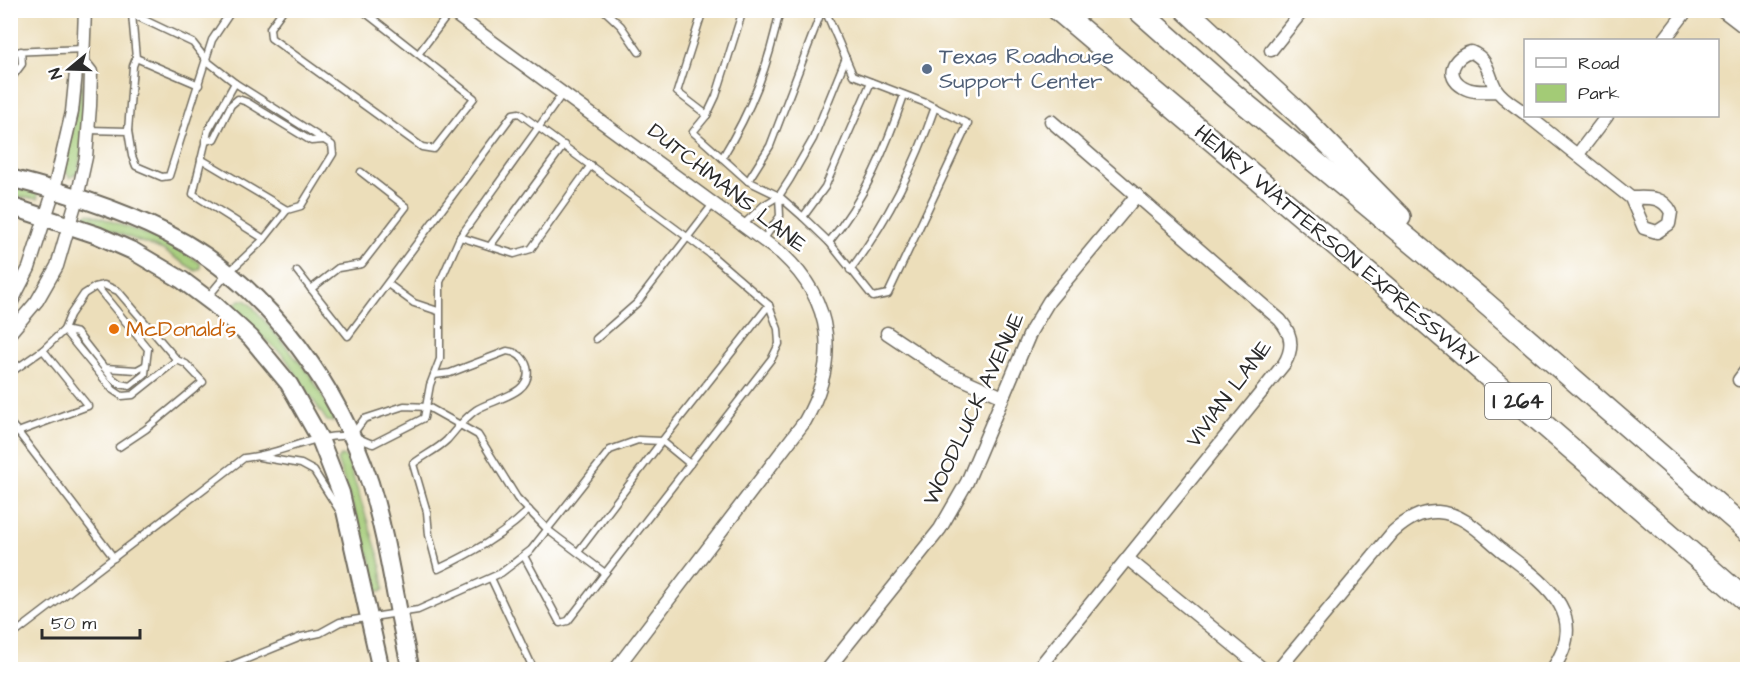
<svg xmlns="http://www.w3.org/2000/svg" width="1758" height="680" font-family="'Architects Daughter',sans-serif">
<rect width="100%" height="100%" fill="#fff"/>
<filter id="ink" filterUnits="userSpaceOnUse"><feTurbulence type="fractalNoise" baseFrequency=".0167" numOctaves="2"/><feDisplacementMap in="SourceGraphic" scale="12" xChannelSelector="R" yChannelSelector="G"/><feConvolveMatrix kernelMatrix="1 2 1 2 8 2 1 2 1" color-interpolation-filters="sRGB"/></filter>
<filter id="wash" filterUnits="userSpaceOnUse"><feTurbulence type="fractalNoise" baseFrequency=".008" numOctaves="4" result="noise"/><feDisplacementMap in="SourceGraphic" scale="24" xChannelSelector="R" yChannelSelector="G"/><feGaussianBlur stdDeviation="1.35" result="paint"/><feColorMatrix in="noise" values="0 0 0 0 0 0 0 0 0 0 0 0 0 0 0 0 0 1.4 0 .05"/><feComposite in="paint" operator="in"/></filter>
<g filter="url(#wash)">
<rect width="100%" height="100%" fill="#ecdeba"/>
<g fill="#a3cb76" stroke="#677b50" stroke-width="1.5">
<polygon points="82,77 82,147 78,172 70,178 65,170"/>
<polygon points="11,186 37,193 38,199 11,196"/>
<polygon points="89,213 172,244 200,263 201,268 196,271 163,250 85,221 85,215"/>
<polygon points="240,300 245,300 253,307 310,375 334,416 333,422 327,421 284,356 236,314 234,305"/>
<polygon points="341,456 347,458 380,560 384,589 380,592 375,589 371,561 337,460"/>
</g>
</g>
<g filter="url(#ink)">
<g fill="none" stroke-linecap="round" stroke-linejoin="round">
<defs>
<g id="lane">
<polyline points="104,10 132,14 193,43 207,61 235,83 332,145 333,154 301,206 287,210 264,239 227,274 207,298"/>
<polyline points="283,10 270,28 271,38 422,147 434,149 474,98 362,10"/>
<polyline points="604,10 621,26 639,52"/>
<polyline points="703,10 677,92 707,115 693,132 748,181 779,196 803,217 829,242 873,297 888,294 968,124 926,103 853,75 825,10"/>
<polyline points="132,14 136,58 199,85"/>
<polyline points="10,52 84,49"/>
<polyline points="419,53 450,12"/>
<polyline points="10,80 22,64 21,51"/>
<polyline points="235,83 208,131 193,194 264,239"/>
<polyline points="707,115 716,96 743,10"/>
<polyline points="88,130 128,131 132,156 136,166 162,177 169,176 212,40 232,10"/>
<polyline points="128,131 133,66 136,58"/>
<polyline points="205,141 214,139 231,105 238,99 247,102 311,141 324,140"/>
<path d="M722,158C752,109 768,67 780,10"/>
<polyline points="201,159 287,210"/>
<polyline points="748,181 770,146 822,10"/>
<polyline points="803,217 825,187 871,82"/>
<polyline points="743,225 764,205 779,196 790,179 813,139 846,58"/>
<polyline points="460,237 514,254 531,249 591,165"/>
<polyline points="763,240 780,216 779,196"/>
<path d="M829,242C865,199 886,148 904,95"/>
<polyline points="490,246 564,145"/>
<path d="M850,270C887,222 915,165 935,107"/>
<polyline points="297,271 348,336 513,114 519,113 710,254 769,305 778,329 779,344 772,358 568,621 560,623 524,556"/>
<polyline points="388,284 414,303 438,311"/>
<polyline points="311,289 338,268 362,264 406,207 361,172"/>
<polyline points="64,330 77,333 113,379 120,384 130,386 145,374 148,349 97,287"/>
<polyline points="64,330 113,390 122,396 133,395 177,360"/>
<polyline points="596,339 637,303 713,204"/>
<polyline points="43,350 64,330 70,315 84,294 95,287 104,285 118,291 177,360 186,364 203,382 146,429 119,447"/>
<polyline points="105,368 137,370 146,365"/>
<polyline points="10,373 43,350 88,406 18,432 114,558"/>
<path d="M434,375L450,373L507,351C516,352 524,357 527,367C534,395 492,399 476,410C463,419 457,429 447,440C438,449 423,456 413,464L427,512L429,535L438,569C472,553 502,536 529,510"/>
<polyline points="10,423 18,432 10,435"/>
<polyline points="353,434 364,419 404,406 428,407 478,435 517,498 548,530 605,573"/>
<polyline points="259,457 301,464 314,471 339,510"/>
<polyline points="578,552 662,441 690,464"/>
<polyline points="491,578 534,670"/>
<path d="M10,637L244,458C280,455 314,433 351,436C358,437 366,442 373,444L424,418L430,385L440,359V282L460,237L563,93"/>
<polyline points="220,670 301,637 320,633 340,622 418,610 501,573 531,550 610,450 638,440 662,441 769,305"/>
</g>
<g id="street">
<path d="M449,10L782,254C834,302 839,361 805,421L615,670"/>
<polyline points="1722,10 1748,30"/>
<polyline points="1664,40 1687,10"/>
<polyline points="1271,50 1303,10"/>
<path d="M1497,91C1486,91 1473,93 1463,87C1444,76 1453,57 1471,52C1490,60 1487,74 1496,89C1502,99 1517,107 1526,114"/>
<path d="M1528,116L1631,198L1644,228L1657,232L1669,224L1671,212C1662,195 1648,198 1631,198"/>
<polyline points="1578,154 1607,116"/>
<polyline points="10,305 29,268 54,190 72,112 76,72 83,62 85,10"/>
<polyline points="10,333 37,301 57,266 77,198 86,157 90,106 91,72 83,62"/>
<polyline points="887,333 944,371 1001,396"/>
<polyline points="1739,380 1748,368"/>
<polyline points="1128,559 1264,670"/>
<polyline points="827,670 940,529 967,482 1031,331 1049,301 1137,195"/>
<path d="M1037,670L1284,364C1294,348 1292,334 1280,320L1051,121"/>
<path d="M1278,670L1393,532C1405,521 1420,511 1438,512C1463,513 1482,534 1500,549C1541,581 1593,612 1552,670"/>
</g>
<g id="secondary">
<path d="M10,178C69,193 132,213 185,243C272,294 339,388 370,483C389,544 396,608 411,670"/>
<polyline points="10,206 97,235 133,251 182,280 214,304 251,338 289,384 320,439 341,493 381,670"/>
</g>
<g id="highway">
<polyline points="1058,10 1383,285 1748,602"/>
<polyline points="1138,10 1232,93 1483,301 1748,531"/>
<polyline points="1186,10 1299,114 1400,217"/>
</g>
</defs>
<use href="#lane" stroke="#6f6a5d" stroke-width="9"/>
<use href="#street" stroke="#6f6a5d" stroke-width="15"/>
<use href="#secondary" stroke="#6f6a5d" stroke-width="20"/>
<use href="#highway" stroke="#6f6a5d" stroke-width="24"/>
<use href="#lane" stroke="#fff" stroke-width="6"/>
<use href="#street" stroke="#fff" stroke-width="12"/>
<use href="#secondary" stroke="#fff" stroke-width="16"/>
<use href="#highway" stroke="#fff" stroke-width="21"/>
</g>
</g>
<circle fill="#5c6f8a" stroke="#fff" stroke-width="2" cx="927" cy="69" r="6"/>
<circle fill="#e8710a" stroke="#fff" stroke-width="2" cx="114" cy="329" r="6"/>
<g text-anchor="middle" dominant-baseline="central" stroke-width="5" stroke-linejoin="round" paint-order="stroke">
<rect fill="#fff" stroke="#6b6b6b" stroke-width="1.5" x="1485" y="383" width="66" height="36" rx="4.5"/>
<g font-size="21" font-weight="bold" fill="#2b2b2b">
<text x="1518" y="401">I 264</text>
</g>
<g font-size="22" fill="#4e5e75" stroke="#fff" text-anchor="start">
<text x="939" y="56">Texas Roadhouse<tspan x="939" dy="25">Support Center</tspan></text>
</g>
<g font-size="22" fill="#2b2b2b" stroke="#fff">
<text transform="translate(727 188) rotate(38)">DUTCHMANS LANE</text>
<text transform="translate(1336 246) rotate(40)">HENRY WATTERSON EXPRESSWAY</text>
<text transform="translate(1229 394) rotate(-53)">VIVIAN LANE</text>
<text transform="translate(974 409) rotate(-65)">WOODLUCK AVENUE</text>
</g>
<g font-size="22" fill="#c56008" stroke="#fff" text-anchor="start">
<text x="126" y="329">McDonald's</text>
</g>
</g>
<rect width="1758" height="680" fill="none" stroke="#fff" stroke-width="36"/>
<rect x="1524" y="39" width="195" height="78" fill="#ffffff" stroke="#aaaaaa" stroke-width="1.5"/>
<rect x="1536" y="58" width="30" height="9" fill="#ffffff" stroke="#aaaaaa" stroke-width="1.5"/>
<text x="1578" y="69" font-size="18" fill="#2b2b2b">Road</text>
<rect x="1536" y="84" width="30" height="18" fill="#a3cb76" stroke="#aaaaaa" stroke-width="1.5"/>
<text x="1578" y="99" font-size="18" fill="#2b2b2b">Park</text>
<g transform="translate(69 69) rotate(251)" stroke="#ffffff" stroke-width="4.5" paint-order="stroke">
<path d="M0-4.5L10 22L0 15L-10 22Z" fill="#2b2b2b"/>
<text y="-9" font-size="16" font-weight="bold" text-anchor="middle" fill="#2b2b2b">N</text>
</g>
<path d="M42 629v9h98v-9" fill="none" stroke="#2b2b2b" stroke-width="3"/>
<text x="51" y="629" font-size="18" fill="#2b2b2b" stroke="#ffffff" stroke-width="4.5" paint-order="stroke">50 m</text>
</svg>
